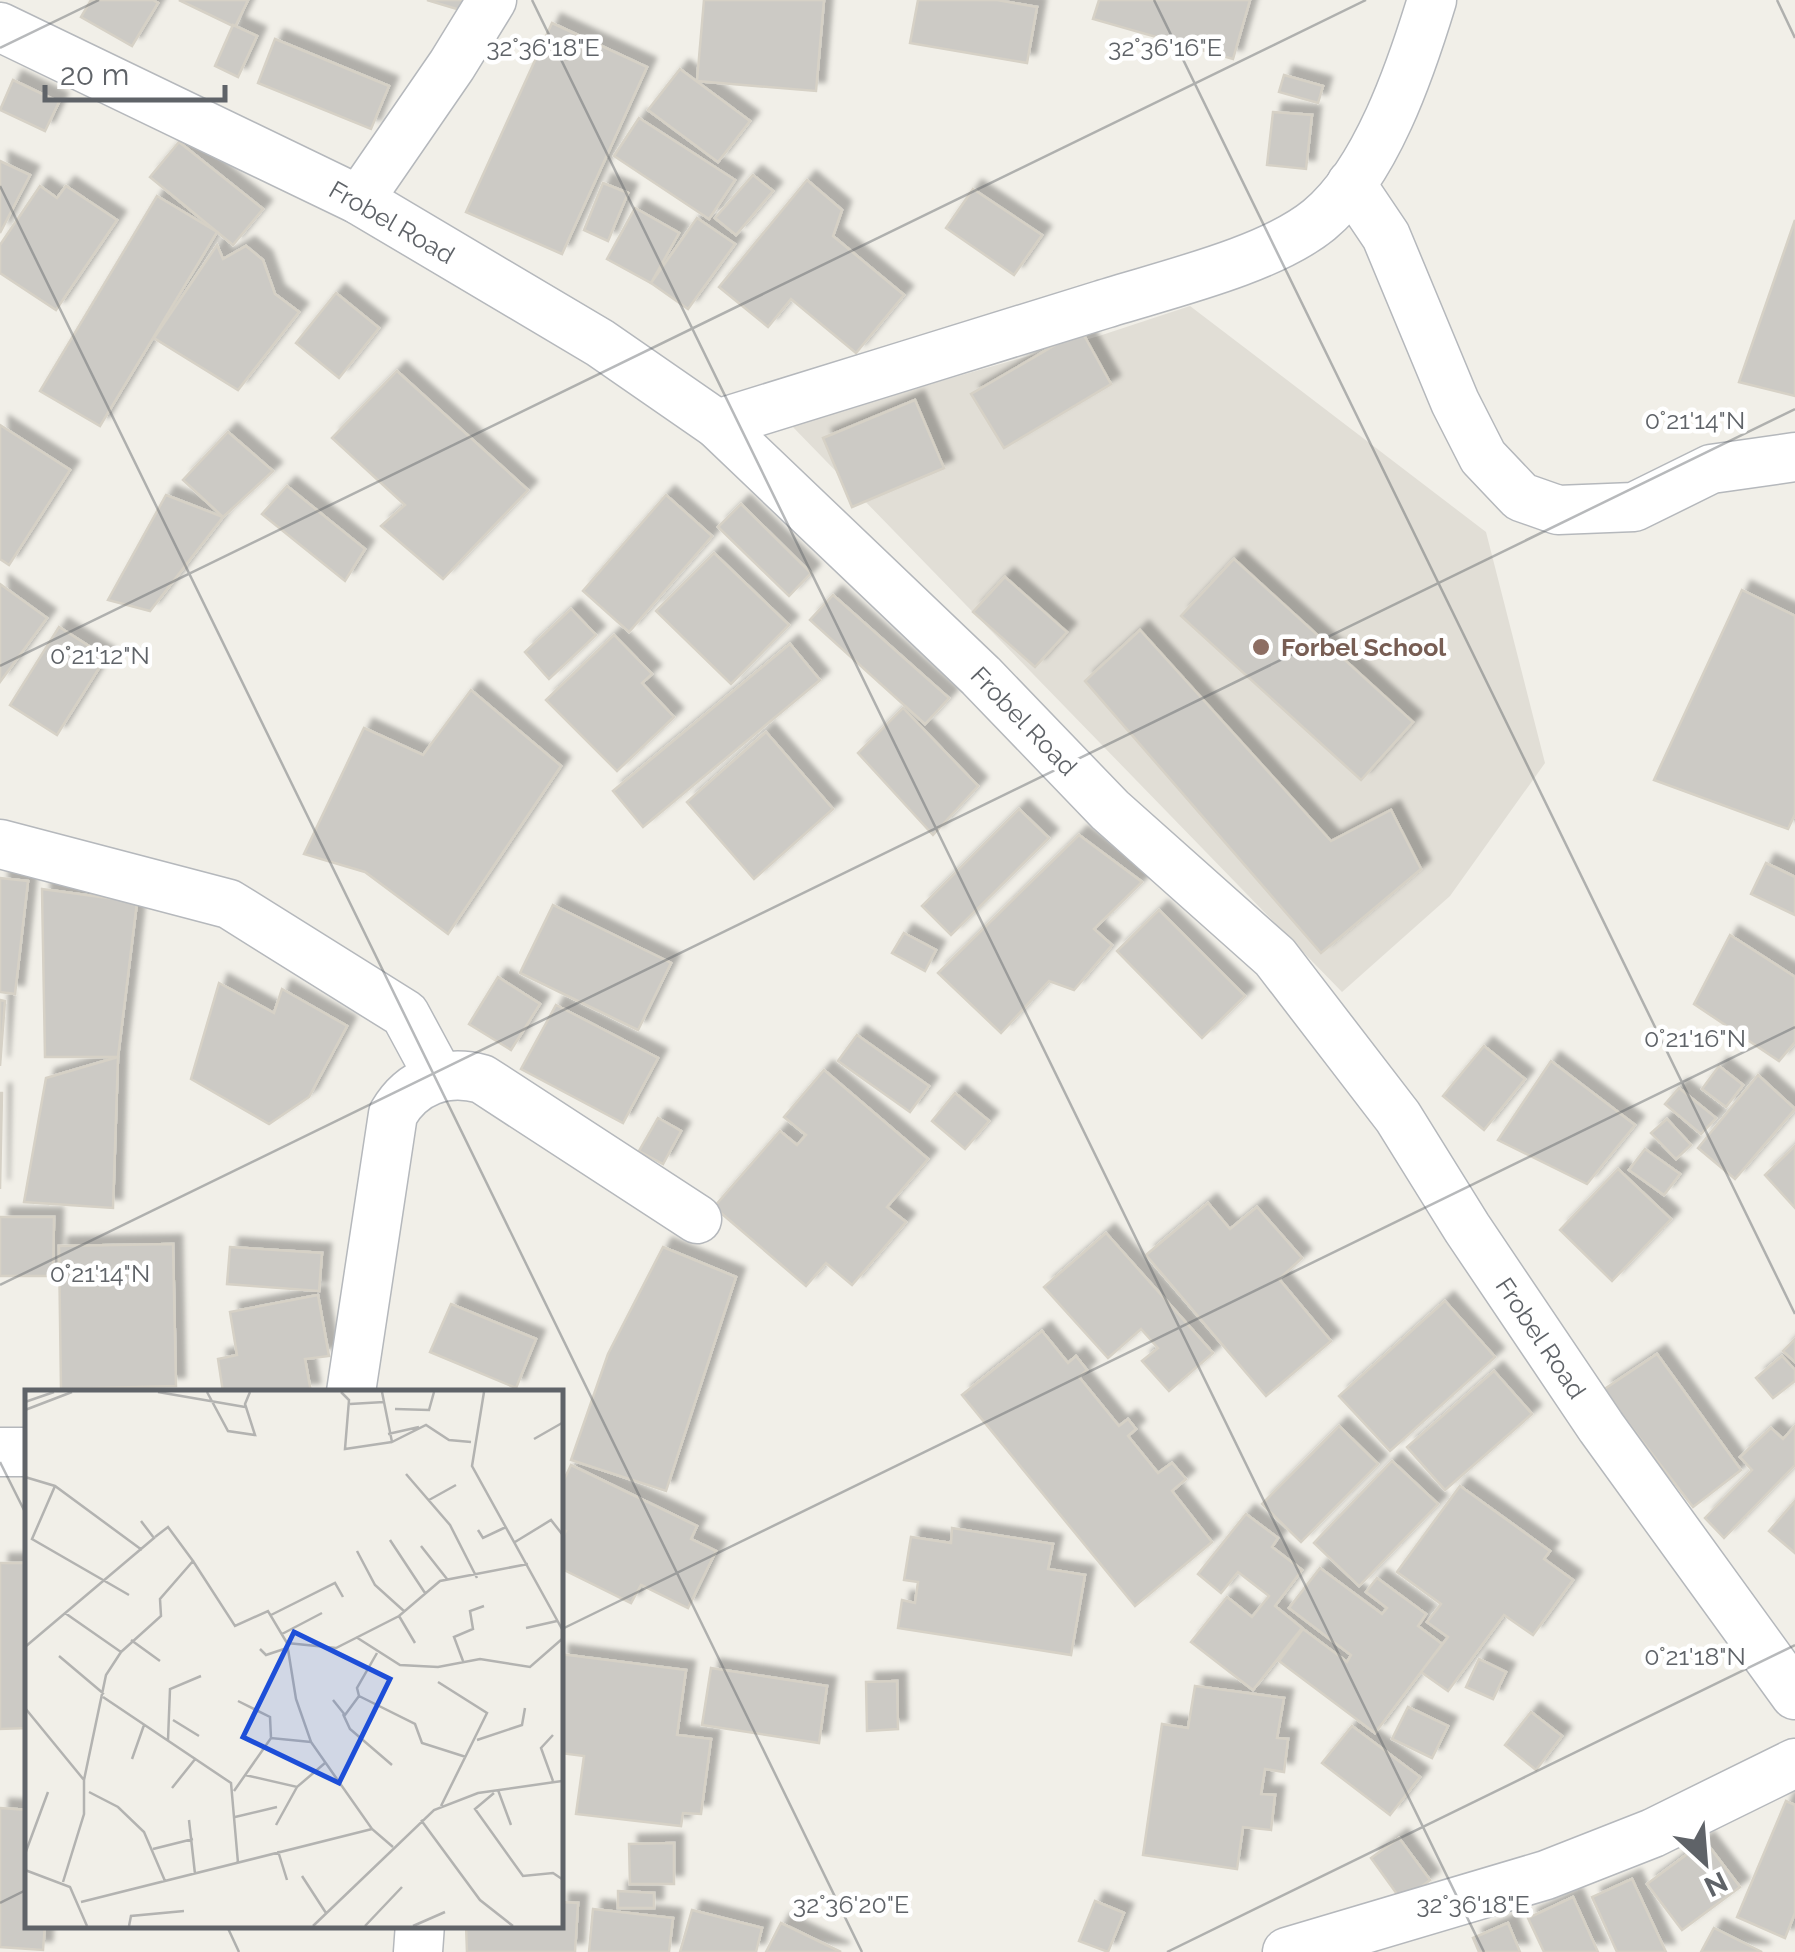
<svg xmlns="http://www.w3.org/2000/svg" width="1795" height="1952" font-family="Raleway,sans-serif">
<defs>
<filter id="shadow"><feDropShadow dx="9" dy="-9" stdDeviation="2.5" flood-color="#0004"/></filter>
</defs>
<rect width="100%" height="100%" fill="#f1efe8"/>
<polygon fill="#e1ded6" points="1190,306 1486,532 1545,763 1450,896 1342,992 790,424 1099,336"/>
<g fill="#cccac5" stroke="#d6d1c6" stroke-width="2.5" filter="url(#shadow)">
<polygon points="91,0 153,0 158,3 132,46 81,17"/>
<polygon points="179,0 248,0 235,27"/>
<polygon points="427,0 474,0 470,13"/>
<polygon points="704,0 824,0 816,91 697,81"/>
<polygon points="918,0 997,0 1037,7 1027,63 910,43"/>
<polygon points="1099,0 1250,0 1233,59 1093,19"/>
<polygon points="552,23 647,67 562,254 466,212"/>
<polygon points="233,25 257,36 238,77 215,66"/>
<polygon points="275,39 389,86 371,129 258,83"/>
<polygon points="680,69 750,121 718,162 648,110"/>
<polygon points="1284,75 1323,86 1318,103 1279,92"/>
<polygon points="13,80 59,102 45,131 0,110"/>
<polygon points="1273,112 1312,115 1306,169 1267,165"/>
<polygon points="639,118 735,180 709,219 614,156"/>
<polygon points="179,142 263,209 233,245 150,177"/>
<polygon points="0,161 30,175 0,233"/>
<polygon points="753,175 773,191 736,235 715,218"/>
<polygon points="807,180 842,210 833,236 904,295 856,353 791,299 768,327 719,287"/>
<polygon points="603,183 628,193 608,241 584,230"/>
<polygon points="40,186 57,198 66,186 117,220 56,310 0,273 0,245"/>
<polygon points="973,189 1042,235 1014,275 946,228"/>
<polygon points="157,196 217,232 100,426 40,391"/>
<polygon points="635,208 679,233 651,283 607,259"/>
<polygon points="697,218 735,244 688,309 651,283"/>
<polygon points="1795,220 1795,396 1739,382"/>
<polygon points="217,245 223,259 246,246 263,260 275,294 299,312 238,390 154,338"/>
<polygon points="336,293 379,328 339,378 296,343"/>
<polygon points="1081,330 1111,384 1004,448 971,394"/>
<polygon points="397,371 528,490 443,579 381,526 405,505 332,438"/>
<polygon points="915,400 944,468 852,507 823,438"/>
<polygon points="0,425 70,470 9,565 0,559"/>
<polygon points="228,432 273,471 223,517 183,480"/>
<polygon points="287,486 365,549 345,581 262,514"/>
<polygon points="166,495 223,517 150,611 108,600"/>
<polygon points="666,495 712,536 629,632 583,591"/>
<polygon points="741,504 811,573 789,596 718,527"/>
<polygon points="714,553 789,625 731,684 656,611"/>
<polygon points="1234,559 1413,722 1361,780 1181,616"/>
<polygon points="1005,577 1067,632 1035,667 973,612"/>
<polygon points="0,584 47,618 0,682"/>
<polygon points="1742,590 1795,616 1795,814 1788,829 1654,780"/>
<polygon points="833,595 949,698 925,724 810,620"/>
<polygon points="571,609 596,635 549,679 525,652"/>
<polygon points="59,627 106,657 57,735 10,705"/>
<polygon points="1140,630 1331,841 1391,810 1421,869 1321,953 1085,681"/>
<polygon points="614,635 652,674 642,683 674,717 617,771 546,700"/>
<polygon points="790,644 820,680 643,827 613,791"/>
<polygon points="471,690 561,766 448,934 365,872 304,854 364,728 423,755"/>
<polygon points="903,708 978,786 933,835 858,753"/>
<polygon points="766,732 833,809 754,879 687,802"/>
<polygon points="1019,809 1049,838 951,935 922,906"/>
<polygon points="1079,835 1142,882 1094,929 1112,945 1074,990 1049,981 1001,1033 938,973"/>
<polygon points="1766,863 1795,877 1795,915 1751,894"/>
<polygon points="0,878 28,881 15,994 0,992"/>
<polygon points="42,889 137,902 118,1057 45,1057"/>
<polygon points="553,905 671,963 638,1030 520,973"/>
<polygon points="1159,910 1245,996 1202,1038 1117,951"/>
<polygon points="904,933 936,950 925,971 892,953"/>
<polygon points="1730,935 1795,977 1795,1042 1779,1061 1694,1004"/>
<polygon points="498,977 540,1004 511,1050 469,1024"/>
<polygon points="219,983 274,1013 282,989 347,1026 309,1097 269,1124 191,1079"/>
<polygon points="0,1000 5,1001 0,1066"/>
<polygon points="556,1005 658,1058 623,1123 521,1069"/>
<polygon points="857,1035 929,1086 910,1112 838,1061"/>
<polygon points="1484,1046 1525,1079 1484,1130 1443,1096"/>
<polygon points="118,1057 113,1208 24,1202 46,1078"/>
<polygon points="1551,1061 1635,1125 1587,1184 1498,1140"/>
<polygon points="1719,1066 1743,1085 1726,1107 1702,1089"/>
<polygon points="824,1070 928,1159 887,1207 906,1222 852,1285 826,1263 806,1286 714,1207 780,1131 797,1145 806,1135 784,1117"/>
<polygon points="1758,1075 1795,1109 1735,1179 1698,1148"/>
<polygon points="1679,1088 1716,1118 1701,1134 1665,1104"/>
<polygon points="0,1093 2,1093 0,1189"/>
<polygon points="955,1093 989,1121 965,1149 932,1121"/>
<polygon points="658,1118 681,1131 663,1164 639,1151"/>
<polygon points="1667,1119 1691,1145 1676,1159 1651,1133"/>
<polygon points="1795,1146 1795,1208 1765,1175"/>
<polygon points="1645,1149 1680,1174 1664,1195 1629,1170"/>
<polygon points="1618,1169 1671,1219 1612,1281 1560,1230"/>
<polygon points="1208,1203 1230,1229 1257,1207 1302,1258 1279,1279 1331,1341 1266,1396 1146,1255"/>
<polygon points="0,1217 54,1217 53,1276 0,1276"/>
<polygon points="1106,1233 1213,1353 1169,1391 1142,1361 1158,1348 1141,1329 1108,1358 1044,1287"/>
<polygon points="173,1244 176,1386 61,1389 59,1246"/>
<polygon points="230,1247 322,1253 319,1291 227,1284"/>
<polygon points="663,1247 736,1277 666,1491 571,1460 608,1354"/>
<polygon points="318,1295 329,1356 305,1359 311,1392 223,1392 218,1359 237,1355 230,1312"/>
<polygon points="1445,1301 1495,1357 1390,1451 1339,1396"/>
<polygon points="451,1304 536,1339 516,1388 430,1352"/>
<polygon points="1042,1331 1068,1363 1076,1356 1087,1370 1079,1377 1119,1426 1128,1419 1136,1429 1128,1436 1158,1473 1172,1463 1186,1479 1172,1491 1212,1542 1135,1606 962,1395"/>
<polygon points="1795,1339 1795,1362 1783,1351"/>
<polygon points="1657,1354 1741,1470 1693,1507 1603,1390"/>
<polygon points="1782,1356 1795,1370 1795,1381 1773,1398 1756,1378"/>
<polygon points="1494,1371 1532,1414 1445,1490 1407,1447"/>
<polygon points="1339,1426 1378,1464 1301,1542 1262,1504"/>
<polygon points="1795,1426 1795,1465 1724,1538 1705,1518 1752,1470 1740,1457 1771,1428 1783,1439"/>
<polygon points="1392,1461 1438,1504 1359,1586 1314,1543"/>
<polygon points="571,1465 697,1526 691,1539 716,1551 688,1608 641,1585 631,1603 560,1568 560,1542 566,1531 560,1528 560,1488"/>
<polygon points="1460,1486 1550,1551 1544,1559 1573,1580 1533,1635 1504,1615 1448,1691 1421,1672 1448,1637 1427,1622 1441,1604 1397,1572"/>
<polygon points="1795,1501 1795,1553 1769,1531"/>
<polygon points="1246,1514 1278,1538 1272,1547 1302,1570 1275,1606 1302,1628 1253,1690 1191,1642 1227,1597 1252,1617 1269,1596 1238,1572 1221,1593 1198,1574"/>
<polygon points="952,1528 1053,1544 1048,1569 1085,1575 1071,1655 898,1628 902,1600 915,1603 918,1582 904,1580 911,1537 951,1543"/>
<polygon points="0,1563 26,1563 28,1728 0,1729"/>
<polygon points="1320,1568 1382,1614 1387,1608 1366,1592 1377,1578 1426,1614 1418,1626 1442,1644 1375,1733 1279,1661 1303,1629 1347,1662 1351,1655 1289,1608"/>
<polygon points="560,1654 686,1670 677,1735 711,1739 701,1814 683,1813 681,1826 576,1814 584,1756 560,1753"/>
<polygon points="1479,1659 1506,1672 1493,1699 1466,1687"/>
<polygon points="711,1668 827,1686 819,1743 702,1725"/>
<polygon points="897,1681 898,1729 867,1731 866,1682"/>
<polygon points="1195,1686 1284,1698 1277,1738 1288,1739 1284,1772 1265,1769 1261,1794 1275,1795 1271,1830 1243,1827 1237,1869 1143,1855 1162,1724 1188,1728"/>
<polygon points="1408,1707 1448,1726 1432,1758 1392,1739"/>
<polygon points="1531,1712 1562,1736 1536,1770 1505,1745"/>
<polygon points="1352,1726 1420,1777 1390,1815 1322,1763"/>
<polygon points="1786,1801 1795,1805 1795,1913 1785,1938 1737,1917"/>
<polygon points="0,1808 28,1810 28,1924 45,1924 43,1950 0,1947"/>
<polygon points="1399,1838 1430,1880 1402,1901 1371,1858"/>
<polygon points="1705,1841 1740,1887 1682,1930 1647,1884"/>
<polygon points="674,1843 674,1884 630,1884 629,1844"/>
<polygon points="1632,1879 1666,1952 1617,1952 1592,1897"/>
<polygon points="618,1891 654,1893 654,1908 618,1908"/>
<polygon points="1573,1897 1598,1952 1544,1952 1528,1918"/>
<polygon points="1095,1901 1124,1913 1108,1952 1079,1941"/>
<polygon points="560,1902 578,1903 575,1952 467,1952 466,1924 560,1924"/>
<polygon points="593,1909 673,1918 669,1952 589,1952"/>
<polygon points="692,1910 762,1928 756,1952 680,1952"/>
<polygon points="781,1923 841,1952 766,1952"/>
<polygon points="1508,1923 1520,1952 1479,1952 1473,1938"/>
<polygon points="1714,1928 1762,1952 1701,1952"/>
</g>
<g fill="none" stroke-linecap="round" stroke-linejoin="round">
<defs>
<g id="minor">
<polyline points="0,27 359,200 600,343 717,424 981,676 1110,810 1275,957 1398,1117 1467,1228 1601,1427 1795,1695"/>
<polyline points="1351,184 1386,236 1455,402 1483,457 1521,497 1558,510 1634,507 1711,469 1795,457"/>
<polyline points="359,200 452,65 492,0"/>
<path d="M717,424C845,384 973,345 1101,305C1164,285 1269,261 1319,220C1376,173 1411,69 1432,0"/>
<polyline points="0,844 229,904 405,1014 439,1077"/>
<path d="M351,1392L393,1114C412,1081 446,1069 482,1079L697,1219"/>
<polyline points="0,1452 28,1452"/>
<polyline points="418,1952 420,1924"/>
<polyline points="1287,1952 1546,1875 1653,1833 1795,1763"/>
</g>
</defs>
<use href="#minor" stroke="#b5b8bc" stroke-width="51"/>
<use href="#minor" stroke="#fff" stroke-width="48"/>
</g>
<path fill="none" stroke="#5f6368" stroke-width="2.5" stroke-opacity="0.45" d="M532,0L1484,1952M1154,0L1795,1314M1777,0L1795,38M0,48L99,0M0,186L862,1952M0,666L1366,0M0,1285L1795,409M0,1462L28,1518M560,1630L1795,1027M0,1903L28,1889M226,1924L239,1952M1167,1952L1795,1645"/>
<circle fill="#8d6e63" stroke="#fff" stroke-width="4" cx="1261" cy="647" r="10"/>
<g text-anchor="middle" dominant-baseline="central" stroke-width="9" stroke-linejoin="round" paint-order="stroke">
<g font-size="25" fill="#5f6368" stroke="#fff">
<text transform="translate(392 222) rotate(30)">Frobel Road</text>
<text transform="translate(1024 721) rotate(46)">Frobel Road</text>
<text transform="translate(1541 1338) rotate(56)">Frobel Road</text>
</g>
<g font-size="25" font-weight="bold" fill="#785e54" stroke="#fff" text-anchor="start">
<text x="1281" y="647">Forbel School</text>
</g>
</g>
<g transform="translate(25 1390)">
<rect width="538" height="538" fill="#f1efe8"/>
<path fill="none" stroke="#b3b3b1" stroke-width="2.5" d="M133,2L220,17M182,2L203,41L230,45L220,14L225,2M316,2L324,10L320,59L367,52M357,2L367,52L401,35L424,50L446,52M459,2L447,76L537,239M0,12L29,2M325,14L359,12M370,19L404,20L409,2M0,20L47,2M363,44L394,37M509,49L537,33M381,84L425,135L452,188M0,87L30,96L117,160M30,96L7,149L104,205M404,110L431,95M453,140L458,148L481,137M365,150L400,203M490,152L526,130L537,144M396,156L422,189M332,161L350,195L380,222M168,171L210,236L243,221L262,253L271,309L286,352L347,439L368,457M246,225L310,193L318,207M374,226L390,253M501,238L532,231M257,244L297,223M331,247L375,275L413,277L455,269L505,277L537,249M106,250L135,271M262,253L311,258L374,226L415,191L503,174M0,257L129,148L116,131M235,259L241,265L262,258M96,262L136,226L135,209L168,171L143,137L130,147M352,263L332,298L334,306L390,334L397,353L441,367M34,266L79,304M438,271L429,247L448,239L445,221L459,216M413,292L462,323L416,416M78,307L206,393L213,473M308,310L320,325L334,306M213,311L245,327L246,348M0,318L59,390M318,324L325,339L367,375M148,330L174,346M143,350L145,299L176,286M452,350L497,335L500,318M107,369L119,335M220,385L272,397L300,373M528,391L516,358L528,345M147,398L171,368M473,400L486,435M209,401L246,348L286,352M64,402L93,417L119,442L140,491M469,403L450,419L498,486L528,483L537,489M210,427L252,417M164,430L170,484M396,430L455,510L488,536M251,435L272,397M128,459L168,449M253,461L262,490M0,464L23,402M0,480L45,497L62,536M277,486L301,523M38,492L59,424V390L81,285L96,262L40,223M56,512L347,439M104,536L106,526L159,521M288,536L409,420L453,403L537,391M340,536L377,497M388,536L420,522"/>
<path fill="#1d4ed8" fill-opacity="0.15" stroke="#1d4ed8" stroke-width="5" d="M269,242L365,289L314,393L218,347Z"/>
<rect width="538" height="538" fill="none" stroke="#5f6368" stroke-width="5"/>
</g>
<g font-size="25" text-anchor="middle" fill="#5f6368" stroke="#fff" stroke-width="9" stroke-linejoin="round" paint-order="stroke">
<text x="543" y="56">32°36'18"E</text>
<text x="1165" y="56">32°36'16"E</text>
<text x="1695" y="429">0°21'14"N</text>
<text x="100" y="664">0°21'12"N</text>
<text x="1695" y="1047">0°21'16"N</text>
<text x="100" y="1282">0°21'14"N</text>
<text x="1695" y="1665">0°21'18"N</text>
<text x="851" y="1913">32°36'20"E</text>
<text x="1473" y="1913">32°36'18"E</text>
</g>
<g transform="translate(1705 1862) rotate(154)" stroke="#ffffff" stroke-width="8" paint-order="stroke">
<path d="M0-8L18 38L0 25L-18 38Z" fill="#5f6368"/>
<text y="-15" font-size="28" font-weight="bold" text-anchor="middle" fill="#5f6368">N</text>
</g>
<path d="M45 85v15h180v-15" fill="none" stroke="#5f6368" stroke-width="5"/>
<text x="60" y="85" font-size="30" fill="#5f6368" stroke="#ffffff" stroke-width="8" paint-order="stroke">20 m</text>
</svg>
